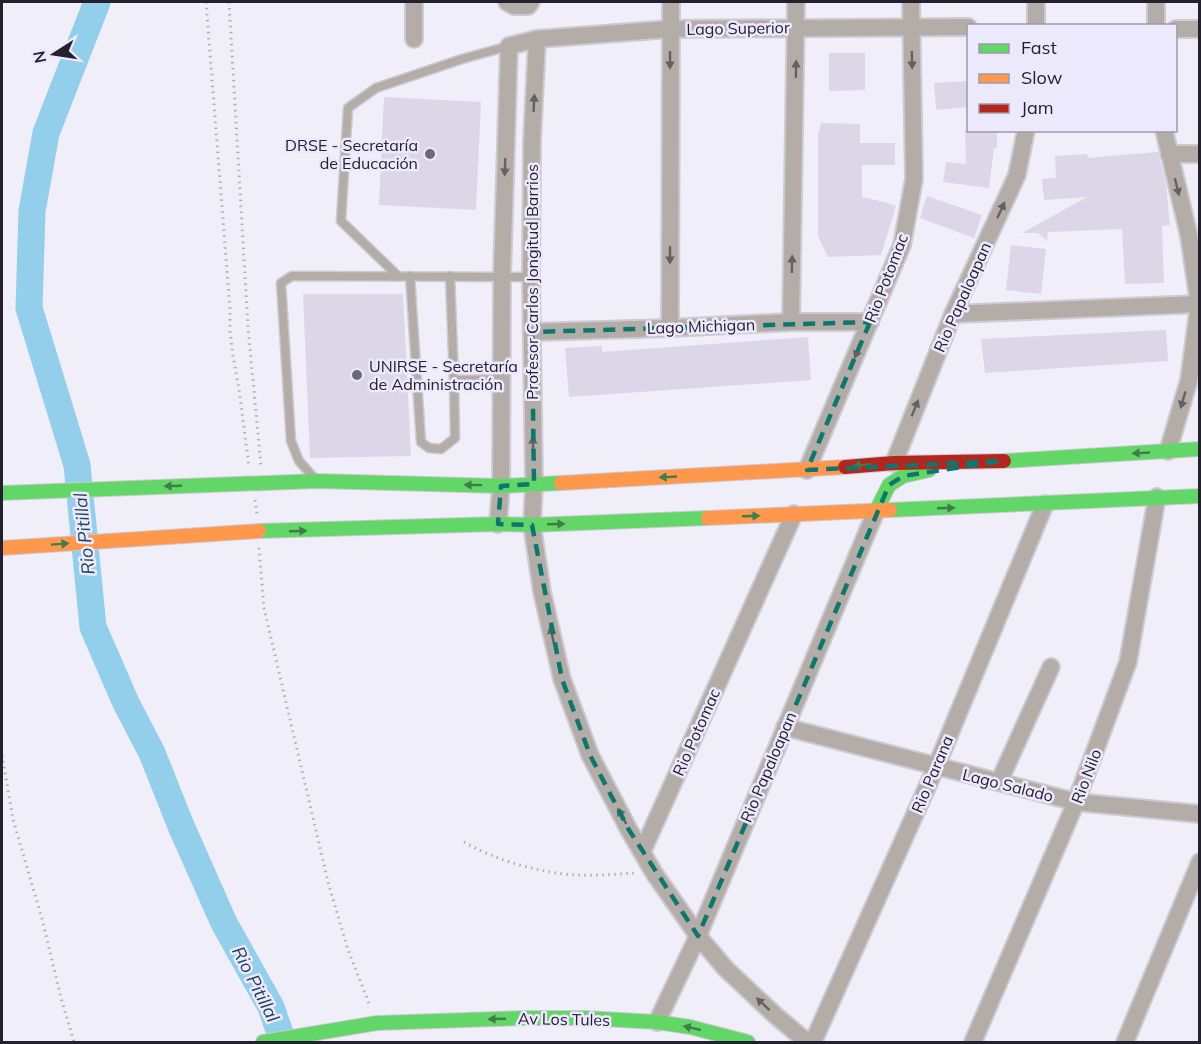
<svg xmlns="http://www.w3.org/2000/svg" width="1201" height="1044" font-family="Mulish,sans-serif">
<rect width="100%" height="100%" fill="#f0eef8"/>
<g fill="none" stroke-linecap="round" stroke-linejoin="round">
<polyline stroke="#93ceeb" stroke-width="27" points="97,2 46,133 32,211 29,308 77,465 93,627 126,703 152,753 181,826 224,923 271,1007 283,1042"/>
</g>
<g fill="#dbd7e9">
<polygon points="829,53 865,53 865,90 829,91"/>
<polygon points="969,81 969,107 936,110 934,83"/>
<polygon points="384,97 481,102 476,210 379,205"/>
<polygon points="821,123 860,124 860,143 895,143 895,165 862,165 862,197 884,202 896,206 881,255 828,257 818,236 818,135"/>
<polygon points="965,130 997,130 997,148 994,148 989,188 943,182 946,162 966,164"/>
<polygon points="1158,152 1166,184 1170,225 1162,226 1164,283 1125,284 1122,229 1048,232 1047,241 1038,233 1022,233 1087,197 1044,200 1042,179 1056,178 1055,156 1087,154 1088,158"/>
<polygon points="927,196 982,215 974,238 920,218"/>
<polygon points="1011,245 1046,249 1041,294 1006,290"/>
<polygon points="303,294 403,294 411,456 310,458"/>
<polygon points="1166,330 1168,361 985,373 981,339"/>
<polygon points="808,337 811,380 569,397 565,348 602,346 602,352"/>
</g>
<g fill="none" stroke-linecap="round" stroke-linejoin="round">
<defs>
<g id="lane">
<polyline points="398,276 341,221 348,108 376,88 462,59 509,46"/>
<polyline points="410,276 421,442 429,448 441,449 455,438 454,380 501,379"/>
<polyline points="450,276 454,380"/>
<polyline points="315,479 299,461 291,441 281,283 292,276 531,277"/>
</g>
<g id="street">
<polyline points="414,2 414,39"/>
<polyline points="507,2 514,6 528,6 531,2"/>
<polyline points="1036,26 1036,2"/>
<polyline points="1156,26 1156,2"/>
<polyline points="1176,29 1200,29"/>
<polyline points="537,39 532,141 531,277 534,484 532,525 542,592 562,679 590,755 629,830 654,873 698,936 726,969 775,1015 807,1042"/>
<polyline points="1164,130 1189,236 1199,304 1189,380 1168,451"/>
<polyline points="1169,154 1200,154"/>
<polyline points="953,314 1200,304"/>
<polyline points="791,322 796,2"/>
<polyline points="670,328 671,2"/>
<polyline points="532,332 670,328 791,322 870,322"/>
<polyline points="894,463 953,314 1017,175 1026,130"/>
<polyline points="807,470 902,245 914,179 911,2"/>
<polyline points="498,524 501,486 502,276 509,46 537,39 670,29 968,27"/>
<polyline points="785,727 1076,802 1200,814"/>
<polyline points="999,782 1051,667"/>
<polyline points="642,852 794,514"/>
<polyline points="657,1022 698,936 876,511"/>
<polyline points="813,1042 936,767 1045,504"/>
<polyline points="973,1042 1076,802 1128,662 1157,497"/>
<polyline points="1125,1042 1200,862"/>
</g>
<g id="fast">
<polyline points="1004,461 1200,449"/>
<polyline points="2,493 317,481 501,486 561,483"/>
<polyline points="890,510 1200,496"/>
<polyline points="876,511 889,485 903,476 929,470"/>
<polyline points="259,531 498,524 532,525 708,518"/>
<polyline points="263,1042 377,1023 524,1018 585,1018 657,1022 690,1027 748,1042"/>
</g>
<g id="slow">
<polyline points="561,483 845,467"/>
<polyline points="708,518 890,510"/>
<polyline points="2,548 259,531"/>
</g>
<polyline id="jam" points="845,467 894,463 1004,461"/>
</defs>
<use href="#lane" stroke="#cccad3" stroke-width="11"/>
<use href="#street" stroke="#cccad3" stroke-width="20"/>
<use href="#fast" stroke="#cccad3" stroke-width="16"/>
<use href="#slow" stroke="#cccad3" stroke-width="16"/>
<use href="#jam" stroke="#cccad3" stroke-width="16"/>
<g stroke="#b4aeaf" stroke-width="3" stroke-dasharray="1.5 4.5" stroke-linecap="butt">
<polyline points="206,2 230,309 230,332 233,356 239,389 249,467"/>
<polyline points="229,2 248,327 261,466"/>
<polyline points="255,500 257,514"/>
<polyline points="259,548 264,608 328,882 347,947 370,1006"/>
<polyline points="2,755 13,819 42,919 61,998 74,1042"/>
<path d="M464,842C495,860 540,873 576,875C596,876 617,874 637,873"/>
</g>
<use href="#lane" stroke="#b4ada7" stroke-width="8"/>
<use href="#street" stroke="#b4ada7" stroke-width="16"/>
<use href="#fast" stroke="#63d668" stroke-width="14"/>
<use href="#slow" stroke="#ff974d" stroke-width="14"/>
<use href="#jam" stroke="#b3261e" stroke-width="14"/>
</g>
<defs><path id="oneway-solid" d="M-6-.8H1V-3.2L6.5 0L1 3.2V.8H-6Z" transform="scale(1.5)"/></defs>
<g fill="#646064">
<use href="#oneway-solid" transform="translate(670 60) rotate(90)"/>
<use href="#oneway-solid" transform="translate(912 60) rotate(89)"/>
<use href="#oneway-solid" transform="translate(796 69) rotate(-89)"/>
<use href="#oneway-solid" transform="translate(534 103) rotate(-87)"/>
<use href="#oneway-solid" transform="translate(505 167) rotate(92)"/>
<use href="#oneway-solid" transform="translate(1177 187) rotate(76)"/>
<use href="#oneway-solid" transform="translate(1001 210) rotate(-65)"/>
<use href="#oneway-solid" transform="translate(670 255) rotate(90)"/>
<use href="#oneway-solid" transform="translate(792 264) rotate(-89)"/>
<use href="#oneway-solid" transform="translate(858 350) rotate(113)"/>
<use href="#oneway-solid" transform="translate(1183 400) rotate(106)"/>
<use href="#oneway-solid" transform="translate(915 408) rotate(-68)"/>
<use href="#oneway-solid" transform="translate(533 445) rotate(-91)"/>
<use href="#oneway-solid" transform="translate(552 635) rotate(-103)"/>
<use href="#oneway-solid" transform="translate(622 816) rotate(-118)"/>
<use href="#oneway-solid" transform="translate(763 1004) rotate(-137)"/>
</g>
<g fill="#437c4a">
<use href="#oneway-solid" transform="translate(1141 453) rotate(177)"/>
<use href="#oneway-solid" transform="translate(862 465) rotate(175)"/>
<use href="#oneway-solid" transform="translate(668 477) rotate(177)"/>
<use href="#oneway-solid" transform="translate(473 485) rotate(-179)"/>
<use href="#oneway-solid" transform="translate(173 486) rotate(178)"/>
<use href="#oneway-solid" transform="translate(946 508) rotate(-2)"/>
<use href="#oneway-solid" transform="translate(751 516) rotate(-2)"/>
<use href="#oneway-solid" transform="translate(556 524) rotate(-2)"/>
<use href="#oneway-solid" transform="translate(298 531) rotate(-2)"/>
<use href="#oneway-solid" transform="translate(60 544) rotate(-4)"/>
<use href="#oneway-solid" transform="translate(497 1019) rotate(178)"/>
<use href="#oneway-solid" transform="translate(692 1028) rotate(-167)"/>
</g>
<path fill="none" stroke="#0f766e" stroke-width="4.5" stroke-dasharray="12 8" stroke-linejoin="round" d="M870,322L807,470L1002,461L903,476L889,485L698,936L629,830L590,755L562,679L532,525L498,524L501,486L534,484L532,332Z"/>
<g fill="#6b6974" stroke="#ede9fd" stroke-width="2">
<circle cx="430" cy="154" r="6"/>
<circle cx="357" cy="375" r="6"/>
</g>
<g text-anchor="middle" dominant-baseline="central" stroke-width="5" stroke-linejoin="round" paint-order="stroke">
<g font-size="16" fill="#23212d" stroke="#ede9fd">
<text transform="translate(738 28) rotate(-1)">Lago Superior</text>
<text transform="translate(886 278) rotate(-69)">Rio Potomac</text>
<text transform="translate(532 282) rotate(-90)">Profesor Carlos Jongitud Barrios</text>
<text transform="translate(962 297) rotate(-66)">Rio Papaloapan</text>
<text transform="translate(701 326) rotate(-2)">Lago Michigan</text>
<text transform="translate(696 732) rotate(-66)">Rio Potomac</text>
<text transform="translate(768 767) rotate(-67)">Rio Papaloapan</text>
<text transform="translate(932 774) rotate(-67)">Rio Parana</text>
<text transform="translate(1086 776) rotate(-69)">Rio Nilo</text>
<text transform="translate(1008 785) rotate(14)">Lago Salado</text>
<text transform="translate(564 1019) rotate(1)">Av Los Tules</text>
</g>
<g font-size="16" fill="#23212d" stroke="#ede9fd" text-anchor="end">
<text x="418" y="145">DRSE - Secretaría<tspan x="418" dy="18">de Educación</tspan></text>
<text x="369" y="366" text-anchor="start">UNIRSE - Secretaría<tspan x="369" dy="18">de Administración</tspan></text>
</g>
<g font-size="18" font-style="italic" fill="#1f4455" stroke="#ede9fd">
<text transform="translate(84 534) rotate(-96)">Rio Pitillal</text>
<text transform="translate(256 984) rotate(63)">Rio Pitillal</text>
</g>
</g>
<rect width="1201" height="1044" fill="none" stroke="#23212d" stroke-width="6"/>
<rect x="967" y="24" width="210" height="108" fill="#ede9fd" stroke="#9c99aa" stroke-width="1.5"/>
<rect x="979" y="44" width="30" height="9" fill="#63d668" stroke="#9c99aa" stroke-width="1.5"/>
<text x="1021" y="54" font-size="18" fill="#23212d">Fast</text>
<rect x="979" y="74" width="30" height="9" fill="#ff974d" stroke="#9c99aa" stroke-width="1.5"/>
<text x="1021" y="84" font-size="18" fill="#23212d">Slow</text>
<rect x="979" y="104" width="30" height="9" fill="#b3261e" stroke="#9c99aa" stroke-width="1.5"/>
<text x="1021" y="114" font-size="18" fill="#23212d">Jam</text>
<g transform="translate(54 54) rotate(258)" stroke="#ede9fd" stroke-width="4.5" paint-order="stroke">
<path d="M0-4.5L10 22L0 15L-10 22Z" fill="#23212d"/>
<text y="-9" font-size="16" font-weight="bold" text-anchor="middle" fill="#23212d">N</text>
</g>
</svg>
